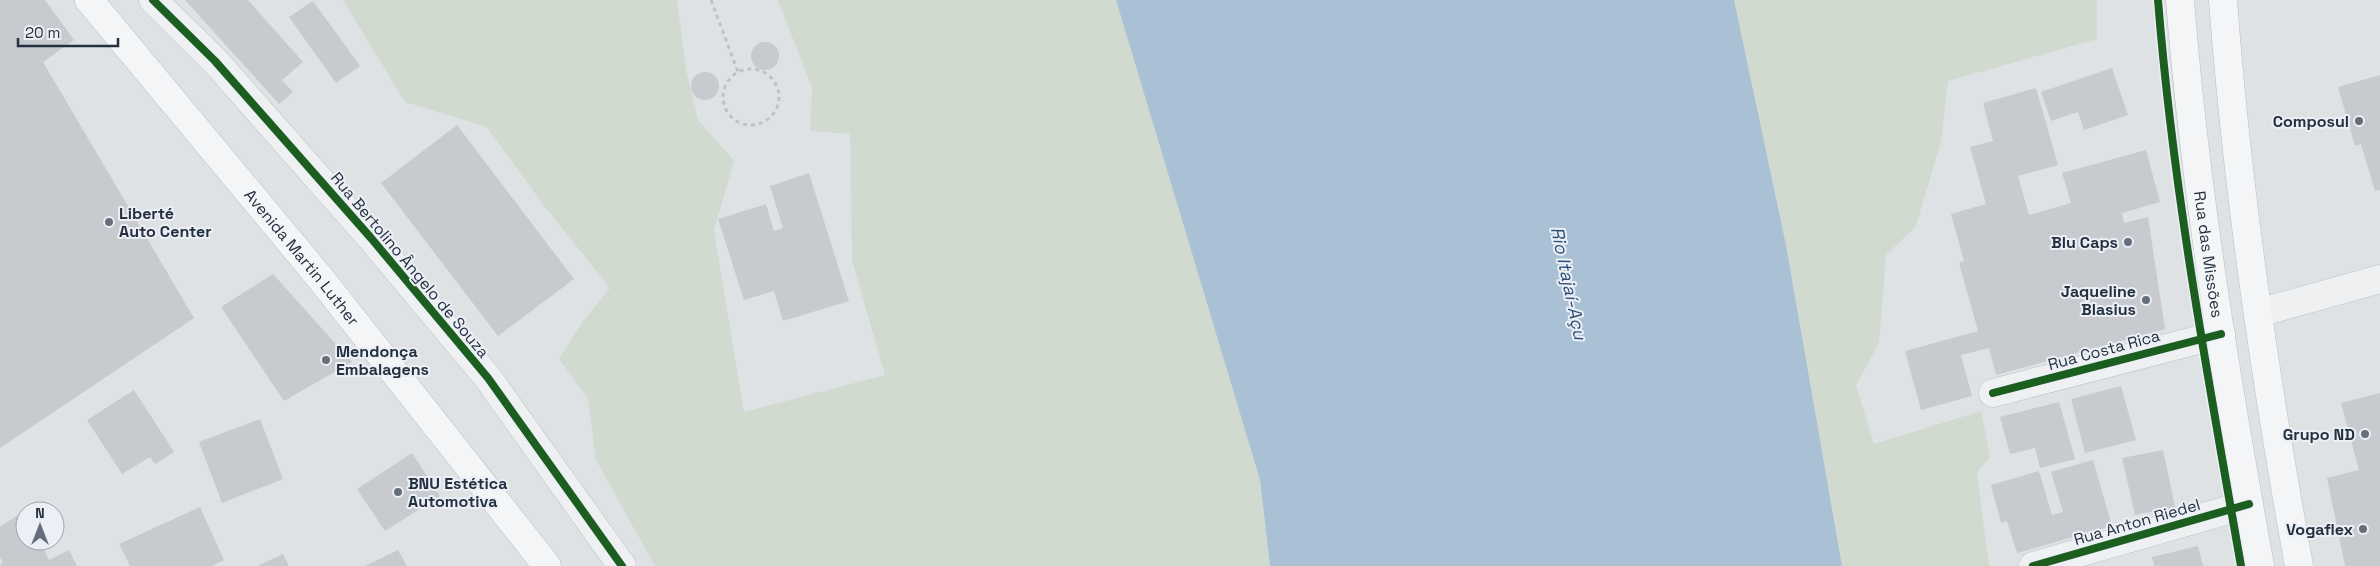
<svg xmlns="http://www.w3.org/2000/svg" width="2380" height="566" font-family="'Space Grotesk',sans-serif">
<rect width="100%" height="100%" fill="#dfe2e5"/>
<g fill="#d0dacf">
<polygon points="343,0 677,0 686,69 698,120 734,161 714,230 744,412 885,375 852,260 850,134 810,131 812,88 778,0 1116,0 1260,480 1270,566 655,566 596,460 588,398 559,359 581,324 610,288 542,203 487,127 405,102"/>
<polygon points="1734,0 2097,0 2097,39 1948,81 1941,141 1916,226 1886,255 1879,343 1856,385 1874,444 1981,411 1990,456 1977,473 1989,566 1842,566 1786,245"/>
</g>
<polygon fill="#aac0d4" points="1116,0 1734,0 1786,245 1842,566 1270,566 1260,480"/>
<g fill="#c7cace">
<polygon points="0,0 45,0 74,40 43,62 194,318 0,448"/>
<polygon points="185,0 248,0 303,62 282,80 293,92 279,104"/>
<polygon points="313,1 360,66 336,83 289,17"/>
<circle cx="765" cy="56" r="14"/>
<polygon points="2112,68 2128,115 2084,130 2078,112 2051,121 2041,92"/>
<circle cx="705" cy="86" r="14"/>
<polygon points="2380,75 2380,190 2375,191 2361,144 2355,146 2338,87"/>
<polygon points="2036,88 2058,165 2018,176 2029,215 2071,203 2062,173 2146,150 2160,202 2122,213 2124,223 2148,217 2165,329 1996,375 1989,348 1961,355 1972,396 1921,410 1905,351 1978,331 1959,263 1964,261 1951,214 1986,204 1970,147 1993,141 1983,103"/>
<polygon points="457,125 574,279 498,336 381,183"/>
<polygon points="809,173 849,301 783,321 774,291 744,300 718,219 766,204 774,231 783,228 770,186"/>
<polygon points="273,274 352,362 284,401 221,307"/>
<polygon points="2121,386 2136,440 2085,453 2071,399"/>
<polygon points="134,390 174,452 155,464 150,457 122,474 87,420"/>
<polygon points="2380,393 2380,566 2345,566 2327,478 2359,470 2341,403"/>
<polygon points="2059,402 2075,459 2040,468 2035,448 2010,454 2000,417"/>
<polygon points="260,419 283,479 222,503 199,442"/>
<polygon points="2163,450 2175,507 2135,515 2122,458"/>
<polygon points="412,453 440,496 385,531 357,489"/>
<polygon points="2093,460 2112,526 2017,553 2007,521 2001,523 1991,485 2039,471 2052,515 2063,512 2051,472"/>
<polygon points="200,507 224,560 212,566 130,566 119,544"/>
<polygon points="24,511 25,541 40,541 49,560 69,550 77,566 0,566 3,562 0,557 0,527"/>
<polygon points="2198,546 2203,566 2154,566 2152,557"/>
<polygon points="398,550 407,566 365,566"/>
<polygon points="283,554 289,566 257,566"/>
</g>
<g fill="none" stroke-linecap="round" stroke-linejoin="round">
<defs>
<g id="minor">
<polyline points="153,0 215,61 371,238 488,378 622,566"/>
<polyline points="2258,313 2380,279"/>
<polyline points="1993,393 2221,334"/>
<polyline points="2033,566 2249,504"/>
</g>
<g id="major">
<path id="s1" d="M89,0L321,279L547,566"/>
<path id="s2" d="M2180,0C2195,190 2226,379 2260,566"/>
<path d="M2223,0C2237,190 2265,379 2299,566"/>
</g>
</defs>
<use href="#minor" stroke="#bdc0c3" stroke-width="29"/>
<use href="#major" stroke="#bbbfc3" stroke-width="29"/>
<g stroke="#bec1c5" stroke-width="3" stroke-dasharray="4 4" stroke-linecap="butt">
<polyline points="711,0 738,72"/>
<circle cx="751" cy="97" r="28"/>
</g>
<use href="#minor" stroke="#eff0f2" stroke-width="28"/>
<use href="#major" stroke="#f3f5f6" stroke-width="28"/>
<defs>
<g id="cycleway">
<polyline points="153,0 215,61 371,238 488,378 622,566"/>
<path d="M2158,0C2173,190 2208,378 2241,566"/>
<polyline points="1993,393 2221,334"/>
<polyline points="2033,566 2249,504"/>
</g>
</defs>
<use href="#cycleway" stroke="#ecf0f6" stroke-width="11"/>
<use href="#cycleway" stroke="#1b5e20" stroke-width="8"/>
</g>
<g fill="#656e7a" stroke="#ecf0f6" stroke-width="2">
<circle cx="2359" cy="121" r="5"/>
<circle cx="109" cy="222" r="5"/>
<circle cx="2128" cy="242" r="5"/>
<circle cx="2146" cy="300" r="5"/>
<circle cx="326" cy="360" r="5"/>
<circle cx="2365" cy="434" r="5"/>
<circle cx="398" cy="492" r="5"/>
<circle cx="2363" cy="529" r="5"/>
</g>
<g text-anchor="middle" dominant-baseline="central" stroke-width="4" stroke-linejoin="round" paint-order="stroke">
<g font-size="16" font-weight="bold" fill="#243040" stroke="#ecf0f6" text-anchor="end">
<text x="2349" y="121">Composul</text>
<text x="119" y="213" text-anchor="start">Liberté<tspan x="119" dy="18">Auto Center</tspan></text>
<text x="2118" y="242">Blu Caps</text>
<text x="2136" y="291">Jaqueline<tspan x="2136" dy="18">Blasius</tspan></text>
<text x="336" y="351" text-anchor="start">Mendonça<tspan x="336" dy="18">Embalagens</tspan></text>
<text x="2355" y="434">Grupo ND</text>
<text x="408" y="483" text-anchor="start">BNU Estética<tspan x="408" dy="18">Automotiva</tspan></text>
<text x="2353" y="529">Vogaflex</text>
</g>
<g font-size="16" fill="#243040" stroke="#ecf0f6">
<text stroke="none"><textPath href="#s2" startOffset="256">Rua das Missões</textPath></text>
<text stroke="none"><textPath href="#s1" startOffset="334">Avenida Martin Luther</textPath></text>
<text transform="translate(410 265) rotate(50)">Rua Bertolino Ângelo de Souza</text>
<text transform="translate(2104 350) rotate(-15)">Rua Costa Rica</text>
<text transform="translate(2137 522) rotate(-16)">Rua Anton Riedel</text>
</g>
<g font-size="18" font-style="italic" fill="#2a5079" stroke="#ecf0f6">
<text transform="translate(1569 283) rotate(78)">Rio Itajaí-Açu</text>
</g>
</g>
<g transform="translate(40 526)"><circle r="24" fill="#ecf0f6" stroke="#9ca3ad"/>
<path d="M0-4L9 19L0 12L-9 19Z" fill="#656e7a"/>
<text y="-8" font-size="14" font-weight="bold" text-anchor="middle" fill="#243040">N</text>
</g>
<path d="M18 38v8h100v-8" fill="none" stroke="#243040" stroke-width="2.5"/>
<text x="25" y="38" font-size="15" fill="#243040" stroke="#ecf0f6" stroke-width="4" paint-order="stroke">20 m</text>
</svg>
